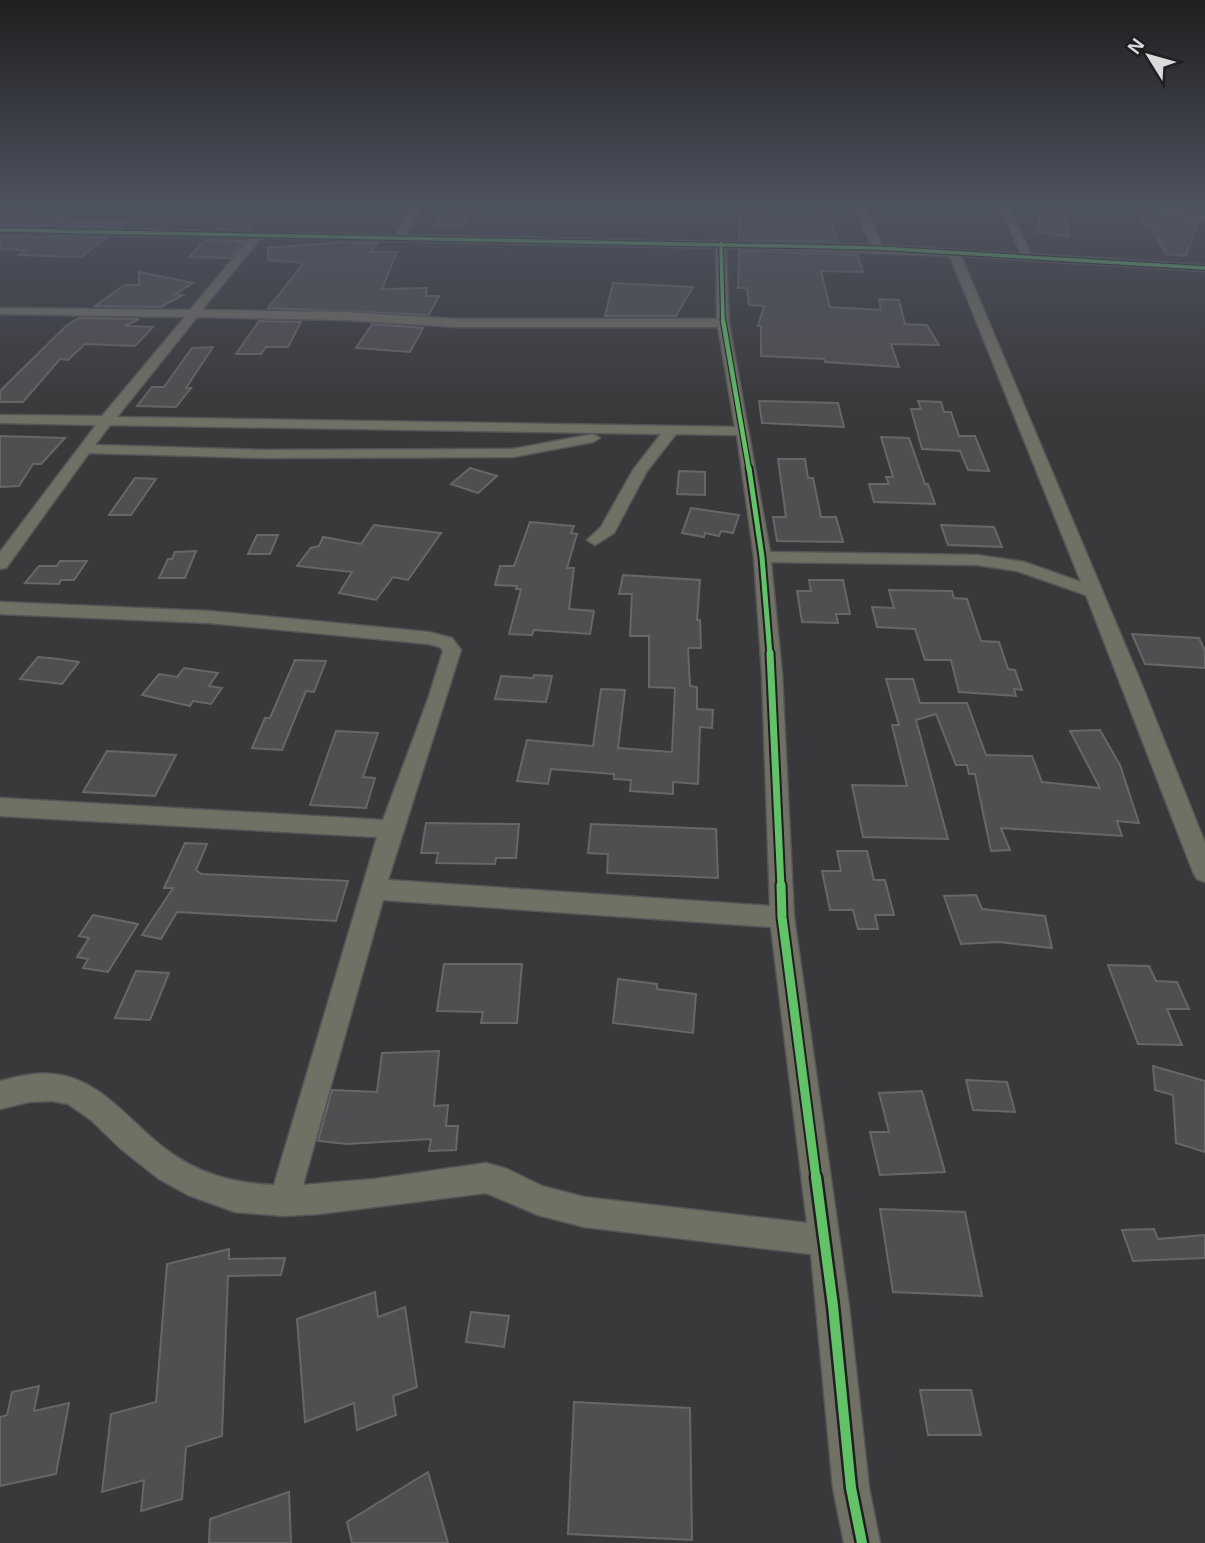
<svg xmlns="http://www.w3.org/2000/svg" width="1205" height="1543" font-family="Arial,sans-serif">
<rect width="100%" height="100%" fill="#39383a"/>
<g fill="#4f4e50" stroke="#676668" stroke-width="2">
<polygon points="444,204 471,204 464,226 437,226"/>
<polygon points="1043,204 1065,206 1068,236 1037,232"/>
<polygon points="1141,210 1197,223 1186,256 1166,254 1150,224 1143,224"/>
<polygon points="0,211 70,213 57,221 126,222 120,227 0,224"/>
<polygon points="739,211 827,213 838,242 739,240"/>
<polygon points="233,213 259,213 250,229 217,229"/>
<polygon points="0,236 106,238 81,257 19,255 26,250 0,249"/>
<polygon points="206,240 244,241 230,258 189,257"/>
<polygon points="342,242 377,243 371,252 397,252 382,289 427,288 426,296 439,296 429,315 268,308 304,263 268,260 268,248"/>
<polygon points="739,251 858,255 863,272 821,271 830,307 881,310 879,299 899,300 905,324 927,325 939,345 891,344 899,367 825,362 824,359 761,356 761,326 758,326 764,306 749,305 747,288 738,288"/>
<polygon points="139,272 193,283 175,294 183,295 161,307 95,306 124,285 139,285"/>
<polygon points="613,283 693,287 676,316 605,316"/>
<polygon points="79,318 139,319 125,326 153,327 135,346 85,344 68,360 60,359 23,402 0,402 0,391 66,326"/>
<polygon points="259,321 301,322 288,347 266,347 261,354 236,354"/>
<polygon points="372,324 423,328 410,352 356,348"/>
<polygon points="213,347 186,388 191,388 176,407 137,406 152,387 164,387 192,348"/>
<polygon points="759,401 838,403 844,427 762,423"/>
<polygon points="918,401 941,402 944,412 951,412 959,436 975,436 989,471 968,470 960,451 922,449 911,409 921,409"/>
<polygon points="0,436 65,438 41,464 33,464 19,486 0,487"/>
<polygon points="881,437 909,438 925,484 928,484 935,504 874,502 869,484 889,484 886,477 893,477"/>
<polygon points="778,459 805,459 808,478 813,478 821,517 836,517 843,542 777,541 773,517 786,517"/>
<polygon points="470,468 497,476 478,493 451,484"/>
<polygon points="679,471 705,472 705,495 677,494"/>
<polygon points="135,478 156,479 131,515 109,515"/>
<polygon points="691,508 739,515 733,533 721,531 719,536 705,533 704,537 682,533"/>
<polygon points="530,522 574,526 571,533 577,534 567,568 574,568 569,609 594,611 590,634 534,630 532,635 509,634 521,589 516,589 517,586 495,585 500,566 514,566"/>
<polygon points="374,525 441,533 408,580 393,577 376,600 339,593 352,572 297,566 311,548 319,546 323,537 361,544"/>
<polygon points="941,525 994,527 1002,547 948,545"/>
<polygon points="257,535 278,535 270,554 248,554"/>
<polygon points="196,551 185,578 159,578 168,559 172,559 175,552"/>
<polygon points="60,561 87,561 74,580 61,580 59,584 25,583 39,566 57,566"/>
<polygon points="623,575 700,580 697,620 700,620 701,648 688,648 690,686 697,687 697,709 713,710 712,728 700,727 698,784 673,782 673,794 630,791 631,780 614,779 614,774 551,769 548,784 517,781 527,740 593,746 601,689 625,690 618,748 672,752 675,688 649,687 649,636 630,636 632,594 619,594"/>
<polygon points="809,580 843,580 850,614 836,614 838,623 802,622 797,591 811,591"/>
<polygon points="889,590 952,591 954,598 967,599 981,641 999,642 1008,669 1015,670 1022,690 1014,689 1016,696 959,692 951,660 925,660 915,629 877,627 872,607 894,608"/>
<polygon points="1132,634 1199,638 1205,651 1205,668 1145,664"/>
<polygon points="38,657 59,659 79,662 62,684 20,679"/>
<polygon points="295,660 326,661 314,692 306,691 282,750 252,748 265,718 270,718"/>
<polygon points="184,668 218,673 209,686 222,688 211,704 193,701 190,706 142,695 159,674 177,677"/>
<polygon points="534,675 552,676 546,702 495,699 501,676 533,678"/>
<polygon points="886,679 913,679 920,703 967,703 986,755 1032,756 1042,782 1100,788 1070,731 1100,730 1120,765 1139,823 1117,821 1122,836 1001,828 1010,850 991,851 975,774 969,774 967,765 956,765 936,714 916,720 948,839 863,837 852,785 907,786 892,725 899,725"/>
<polygon points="336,731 378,733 363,777 375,778 366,808 310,805"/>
<polygon points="107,751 176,755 155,796 83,792"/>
<polygon points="426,823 519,824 516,858 496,858 495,864 436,863 438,853 421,853"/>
<polygon points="591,824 716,829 718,878 607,873 608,854 588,853"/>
<polygon points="185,843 207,844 196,870 201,874 348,881 336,921 177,912 161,939 142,935 173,888 164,888"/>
<polygon points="837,851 867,851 874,880 885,880 894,915 875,915 878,929 858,929 853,910 830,910 822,871 841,871"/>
<polygon points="976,895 982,909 1045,916 1052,948 999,942 961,944 944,896"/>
<polygon points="93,915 138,924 108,972 83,968 88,959 77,957 89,938 79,936"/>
<polygon points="444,964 522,964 517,1023 481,1023 483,1012 437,1011"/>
<polygon points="1108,965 1149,966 1156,981 1177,982 1189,1009 1167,1009 1182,1045 1138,1044"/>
<polygon points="136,971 169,973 150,1020 115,1018"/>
<polygon points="618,979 657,984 657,989 696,994 693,1033 613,1023"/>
<polygon points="439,1051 434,1106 448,1105 446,1126 458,1126 456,1150 429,1151 431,1139 347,1144 318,1141 332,1090 377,1092 382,1053"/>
<polygon points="1153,1066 1205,1081 1205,1152 1176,1143 1173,1095 1155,1090"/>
<polygon points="966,1080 1007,1082 1015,1112 973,1110"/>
<polygon points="922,1091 945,1172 880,1175 870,1132 889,1132 879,1093"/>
<polygon points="880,1209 965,1212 982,1296 893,1292"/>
<polygon points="1154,1229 1158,1239 1205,1235 1205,1258 1133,1261 1122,1230"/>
<polygon points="229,1249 229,1259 285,1258 281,1275 228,1276 222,1436 186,1447 182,1499 141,1511 144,1480 102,1492 111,1414 156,1402 167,1264"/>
<polygon points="375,1292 378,1317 405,1307 417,1387 393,1396 396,1415 357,1430 354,1403 305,1422 297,1319"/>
<polygon points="471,1312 509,1316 504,1347 466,1342"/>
<polygon points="39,1386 34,1411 69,1403 56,1474 0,1486 0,1417 7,1415 12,1392"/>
<polygon points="920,1390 971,1390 981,1435 928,1435"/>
<polygon points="574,1402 690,1408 692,1540 568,1534"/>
<polygon points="428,1472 448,1543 352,1543 347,1522"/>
<polygon points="289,1492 291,1543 209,1543 210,1519"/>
</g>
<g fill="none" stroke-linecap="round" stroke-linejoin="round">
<defs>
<g id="street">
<path d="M415,204H424L406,235L871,245L854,204H863L882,245L1021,254L999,204H1008L1031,254L1205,265V271L961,256L1140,680L1205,843V882L1197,879L1193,872L1086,595L1017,571L977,565L771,562L782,674L794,917L849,1306L869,1488L880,1543H844L833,1488L811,1254L584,1227L538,1215L486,1193L319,1214L284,1216L235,1212L188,1195L159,1179L121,1149L91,1120L68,1104L52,1101L29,1102L0,1109V1081C17,1077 35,1072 53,1074C100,1078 129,1121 164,1148C198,1174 232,1183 274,1185L377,837L0,816V798L383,820L428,699L443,651L440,647L429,644L209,623L0,614V602L209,611L429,632L452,638L461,650L388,880L770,906L762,674L754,557L737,435L676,434L647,471L614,533L595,545L587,540L601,527L633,470L661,434L110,425L95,445L264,450L513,449L593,434L600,438L593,442L513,457L264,458L89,453L6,568L0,569V552L96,425L0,423V415L102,416L185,317L0,314V308L190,310L250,238L0,233V227L396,235ZM261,238L716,248L717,319H456L345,312L202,310ZM726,248L950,256L1081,582L1024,562L977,555L770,552L729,323ZM197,317L345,320L456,327H718L735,427L117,417ZM383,900L771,927L807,1223L584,1197L542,1186L507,1169L486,1163L375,1179L303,1185Z"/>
<polygon points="1126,204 1143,204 1205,216 1205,222"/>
</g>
</defs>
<use href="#street" stroke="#565557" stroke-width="3"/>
<use href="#street" fill="#717065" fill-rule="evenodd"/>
<defs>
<g id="cycleway-far5">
<polyline points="0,230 878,248 1205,268"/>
<polyline points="721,243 723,322"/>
</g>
<polyline id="cycleway-far4" points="723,320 749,470"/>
<polyline id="cycleway-far3" points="749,468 762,557 770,655"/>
<polyline id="cycleway-far2" points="770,653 781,887"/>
<polyline id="cycleway-far1" points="781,885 782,917 816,1178"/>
<polyline id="cycleway" points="816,1177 833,1306 851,1488 862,1543"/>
</defs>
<use href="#cycleway-far5" stroke="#1f1f21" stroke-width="6"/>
<use href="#cycleway-far4" stroke="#1f1f21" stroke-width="7"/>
<use href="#cycleway-far3" stroke="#1f1f21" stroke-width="9"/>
<use href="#cycleway-far2" stroke="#1f1f21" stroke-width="11"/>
<use href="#cycleway-far1" stroke="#1f1f21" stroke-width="13"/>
<use href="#cycleway" stroke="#1f1f21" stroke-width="15"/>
<use href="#cycleway-far5" stroke="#61c268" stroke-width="3.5"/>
<use href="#cycleway-far4" stroke="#61c268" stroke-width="4.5"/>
<use href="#cycleway-far3" stroke="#61c268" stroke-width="5"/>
<use href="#cycleway-far2" stroke="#61c268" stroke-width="7"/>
<use href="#cycleway-far1" stroke="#61c268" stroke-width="9"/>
<use href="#cycleway" stroke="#61c268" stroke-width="10"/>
</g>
<linearGradient id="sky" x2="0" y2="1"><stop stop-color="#1f1f20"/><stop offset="0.49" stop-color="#4e5360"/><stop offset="1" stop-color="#4e5360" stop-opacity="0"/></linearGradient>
<rect width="1205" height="420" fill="url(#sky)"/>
<g transform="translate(1149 56) rotate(307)" stroke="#1f1f21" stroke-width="5" paint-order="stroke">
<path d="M0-5L12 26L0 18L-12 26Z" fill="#dad9dc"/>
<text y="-10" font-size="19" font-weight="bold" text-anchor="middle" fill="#dad9dc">N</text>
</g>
</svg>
